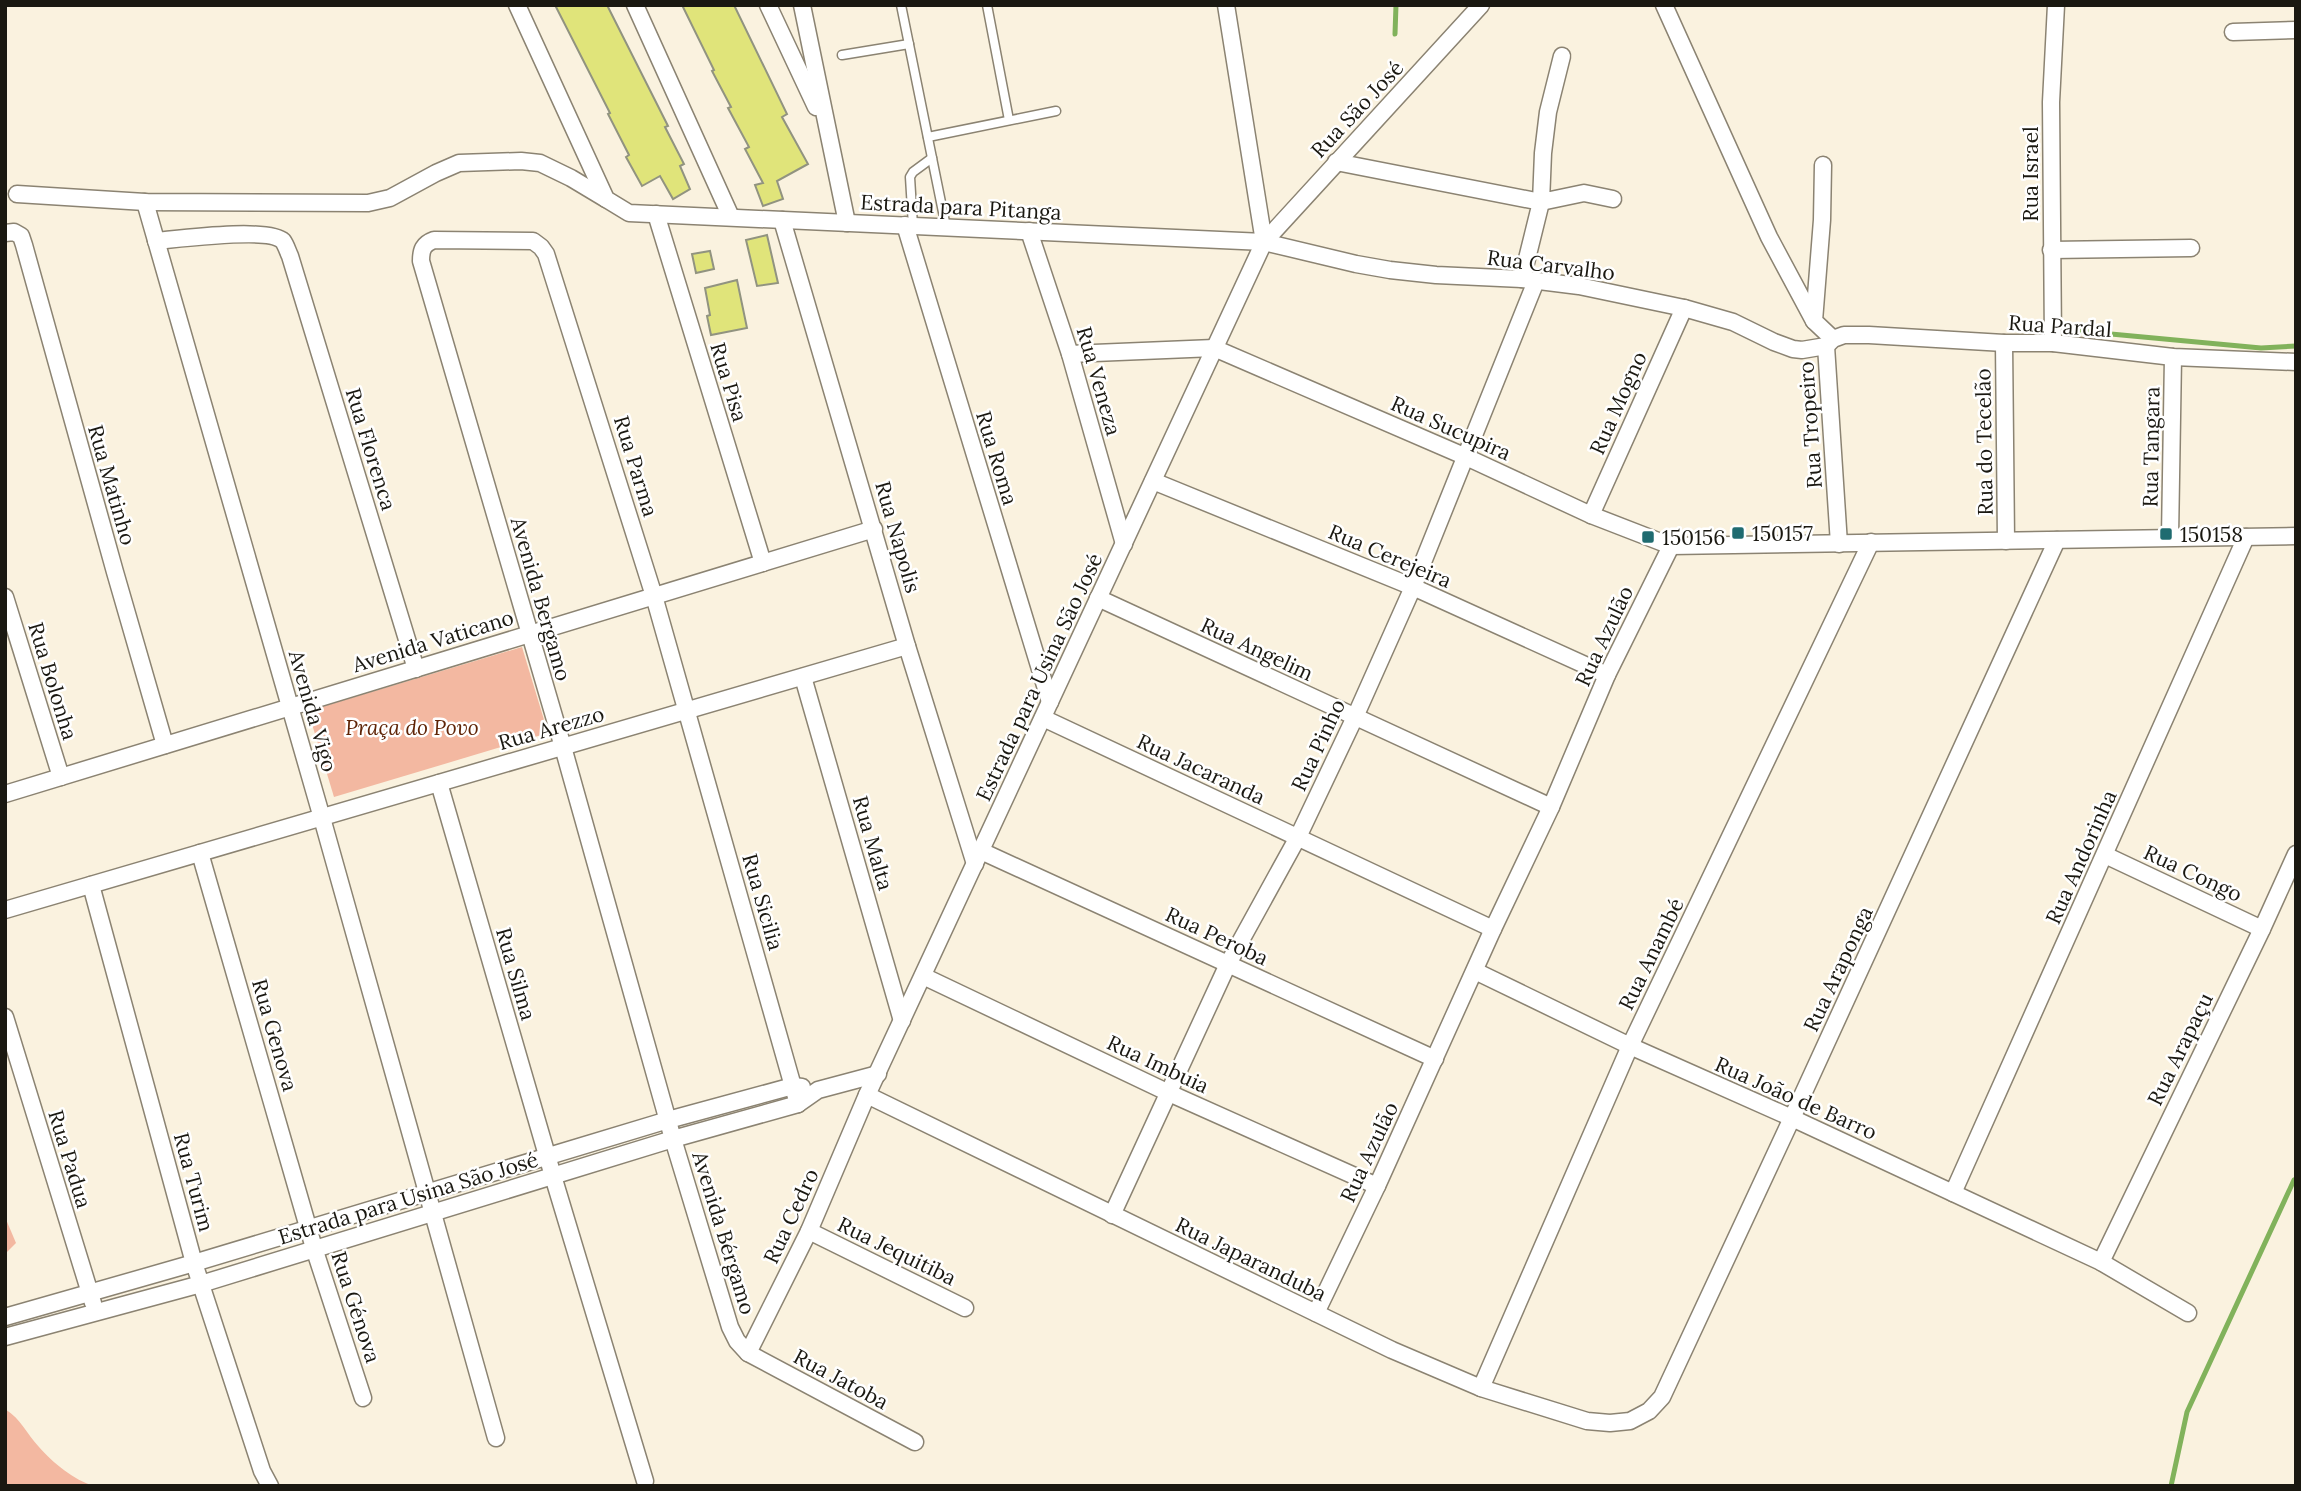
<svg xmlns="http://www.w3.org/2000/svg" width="2301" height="1491" font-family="Lora,serif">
<rect width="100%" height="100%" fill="#faf2df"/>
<g fill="#f3b8a1">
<polygon points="522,647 548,733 334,797 308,711"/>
<polygon points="5,1217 16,1243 5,1254"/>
<path d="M5,1409C22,1420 26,1433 39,1447C53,1463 74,1480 94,1486H5Z"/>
</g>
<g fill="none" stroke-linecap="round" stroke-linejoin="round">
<g stroke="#81b25b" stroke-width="5">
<polyline points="1395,34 1396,5"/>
<polyline points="2068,330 2261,348 2296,346"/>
<polyline points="2171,1486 2187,1412 2294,1180 2296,1179"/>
</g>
</g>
<g fill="#e0e47a" stroke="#919380" stroke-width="2">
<polygon points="555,5 607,5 668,126 665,127 684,164 680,166 690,189 673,199 660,176 642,186 626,157 629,155 608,114 610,113"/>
<polygon points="682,5 734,5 787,114 782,117 808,164 777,181 783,199 763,206 755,185 763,183 745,149 749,147 728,108 731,107 712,71 714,70"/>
<polygon points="767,235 778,283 757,286 746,240"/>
<polygon points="710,251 714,269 696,273 692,254"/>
<polygon points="737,280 747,328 711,335 707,316 710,315 705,288"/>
</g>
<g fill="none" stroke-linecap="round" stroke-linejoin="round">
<defs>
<g id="service">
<polyline points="901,5 946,227"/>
<polyline points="987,5 1009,120"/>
<polyline points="842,55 909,44"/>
<polyline points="928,137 1056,111"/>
<polyline points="913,226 910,177 913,172 932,158"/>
</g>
<g id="minor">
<polyline points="517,5 606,199 629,213 1264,242 1356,264 1390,270 1436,275 1522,279 1579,286 1684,308 1733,322 1774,342 1793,349 1802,350 1826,346"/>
<polyline points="635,5 731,217"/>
<polyline points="768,5 816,107"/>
<polyline points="802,5 847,223"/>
<polyline points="1226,5 1264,242"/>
<polyline points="1481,5 1264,242 867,1095 1392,1350 1481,1388 1587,1421 1610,1423 1630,1421 1649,1411 1662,1397 1792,1118 2057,540"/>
<polyline points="1664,5 1769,237 1814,321"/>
<polyline points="2233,32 2296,30"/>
<polyline points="1562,56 1548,112 1543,153 1541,202 1584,193 1613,199"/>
<polyline points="1336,162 1541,202 1522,279"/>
<polyline points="1823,165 1822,220 1814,321 1833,339"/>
<polyline points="17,194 145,202 368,203 390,198 436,173 459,163 521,161 540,163 571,178 606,199"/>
<polyline points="145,202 322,818 496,1438"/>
<polyline points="656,214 763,563"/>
<polyline points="782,220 907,646 975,864"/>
<polyline points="905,225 1050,702"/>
<polyline points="1029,231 1070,354 1124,544"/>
<polyline points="5,233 14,232 21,236 24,245 115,572 165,745"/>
<path d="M156,241C178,239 269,227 283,241C286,245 288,252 290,256L416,669"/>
<polyline points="2051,250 2191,248"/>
<polyline points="2004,343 2006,541"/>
<polyline points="2053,343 2051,102 2056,5"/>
<polyline points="1826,346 1833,339 1844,335 1869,335 2004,343 2053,343 2173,357 2296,362"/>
<polyline points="1826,346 1839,544"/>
<polyline points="1070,354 1214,348 1464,456 1591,515 1671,546 2296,536"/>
<polyline points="1153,481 1413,587 1607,675"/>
<polyline points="1591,515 1684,308"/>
<polyline points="2170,537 2173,357"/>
<polyline points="5,597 61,777"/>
<polyline points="1098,598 1551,807"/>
<polyline points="803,677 902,1021"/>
<polyline points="1043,718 1493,929"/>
<polyline points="439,783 553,1176 645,1481"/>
<polyline points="5,794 874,529"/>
<polyline points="981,851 1435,1059"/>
<polyline points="200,853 314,1248 363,1398"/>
<polyline points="2105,855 2262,929"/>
<polyline points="91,885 194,1263 262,1471 270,1486"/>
<polyline points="5,910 907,646"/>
<polyline points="1475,971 1630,1046 1792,1118 2101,1262 2188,1313"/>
<polyline points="923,976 1169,1093 1377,1186"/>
<polyline points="5,1017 93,1303"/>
<path d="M798,1104L654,596L546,254L541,247L533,241L434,240C423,244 421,250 421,261L563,747L673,1139L730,1327L737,1341L748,1353L915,1442"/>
<polyline points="1953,1193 2246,537"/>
<polyline points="1112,1215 1228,964 1298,837 1355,717 1413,587 1536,281"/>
<polyline points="809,1231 965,1308"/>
<polyline points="2101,1262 2262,929 2296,854"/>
<polyline points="1316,1313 1377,1186 1493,929 1551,807 1607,675 1671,546"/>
<polyline points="5,1317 194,1263 668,1120 793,1086 802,1087"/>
<polyline points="5,1337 201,1284 673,1139 798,1104 818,1090 878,1074"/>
<polyline points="748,1353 809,1231 867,1095"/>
<polyline points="1481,1388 1630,1046 1871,542"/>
</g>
</defs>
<use href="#service" stroke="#8b8372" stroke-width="11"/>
<use href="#minor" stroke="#8b8372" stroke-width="19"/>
<use href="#service" stroke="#fff" stroke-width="8"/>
<use href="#minor" stroke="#fff" stroke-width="16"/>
</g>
<g fill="#1f6b70" stroke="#fff" stroke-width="2.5">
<rect x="1731" y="526" width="14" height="14" rx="3.5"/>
<rect x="2159" y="527" width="14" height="14" rx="3.5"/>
<rect x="1641" y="530" width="14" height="14" rx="3.5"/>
</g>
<g text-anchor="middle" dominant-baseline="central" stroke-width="5" stroke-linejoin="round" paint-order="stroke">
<g font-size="21" fill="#1a1811" stroke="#fff">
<text transform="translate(1357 109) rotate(-47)">Rua São José</text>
<text transform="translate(2030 174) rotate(-90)">Rua Israel</text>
<text transform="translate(961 207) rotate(3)">Estrada para Pitanga</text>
<text transform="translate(1551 265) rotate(7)">Rua Carvalho</text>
<text transform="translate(2060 326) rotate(4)">Rua Pardal</text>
<text transform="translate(1099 381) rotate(74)">Rua Veneza</text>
<text transform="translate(729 382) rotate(73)">Rua Pisa</text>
<text transform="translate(1618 403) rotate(-66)">Rua Mogno</text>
<text transform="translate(1810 425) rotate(-94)">Rua Tropeiro</text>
<text transform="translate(1451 428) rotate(24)">Rua Sucupira</text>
<text transform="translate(1984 442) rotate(-91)">Rua do Tecelão</text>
<text transform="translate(2151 447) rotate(-89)">Rua Tangara</text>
<text transform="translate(371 449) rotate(73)">Rua Florenca</text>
<text transform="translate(997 458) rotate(73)">Rua Roma</text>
<text transform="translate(636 466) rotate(73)">Rua Parma</text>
<text transform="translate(112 485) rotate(74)">Rua Matinho</text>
<text transform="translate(898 537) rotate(74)">Rua Napolis</text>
<text transform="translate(1390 556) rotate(23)">Rua Cerejeira</text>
<text transform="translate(541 599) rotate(74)">Avenida Bergamo</text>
<text transform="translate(1604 636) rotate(-65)">Rua Azulão</text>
<text transform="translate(433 641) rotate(-17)">Avenida Vaticano</text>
<text transform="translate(1257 649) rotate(25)">Rua Angelim</text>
<text transform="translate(1039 677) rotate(-65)">Estrada para Usina São José</text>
<text transform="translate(53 681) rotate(73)">Rua Bolonha</text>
<text transform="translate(313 711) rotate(74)">Avenida Vigo</text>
<text transform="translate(551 728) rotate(-16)">Rua Arezzo</text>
<text transform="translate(1318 745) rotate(-65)">Rua Pinho</text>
<text transform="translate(1201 769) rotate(25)">Rua Jacaranda</text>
<text transform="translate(873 843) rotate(74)">Rua Malta</text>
<text transform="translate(2081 857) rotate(-66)">Rua Andorinha</text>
<text transform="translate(2193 873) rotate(25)">Rua Congo</text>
<text transform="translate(763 902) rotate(74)">Rua Sicilia</text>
<text transform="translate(1217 936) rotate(25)">Rua Peroba</text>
<text transform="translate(1651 954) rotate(-64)">Rua Anambé</text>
<text transform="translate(1838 969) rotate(-65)">Rua Araponga</text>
<text transform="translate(516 974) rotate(74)">Rua Silma</text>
<text transform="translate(275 1035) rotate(74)">Rua Genova</text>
<text transform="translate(2180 1049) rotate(-64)">Rua Arapaçu</text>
<text transform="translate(1158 1064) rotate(25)">Rua Imbuia</text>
<text transform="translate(1796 1098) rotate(24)">Rua João de Barro</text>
<text transform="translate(1369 1152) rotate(-65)">Rua Azulão</text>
<text transform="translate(70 1159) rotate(73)">Rua Padua</text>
<text transform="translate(194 1182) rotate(75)">Rua Turim</text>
<text transform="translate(408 1198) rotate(-17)">Estrada para Usina São José</text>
<text transform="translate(791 1216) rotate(-65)">Rua Cedro</text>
<text transform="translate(724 1233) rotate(73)">Avenida Bérgamo</text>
<text transform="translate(897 1251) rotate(26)">Rua Jequitiba</text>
<text transform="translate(1251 1259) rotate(26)">Rua Japaranduba</text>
<text transform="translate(356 1307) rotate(72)">Rua Génova</text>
<text transform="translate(841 1379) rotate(28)">Rua Jatoba</text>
</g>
<g font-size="21" fill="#1a1811" stroke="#fff" text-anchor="start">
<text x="1752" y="533">150157</text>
<text x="2180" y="534">150158</text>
<text x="1662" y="537">150156</text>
</g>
<g font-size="21" font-style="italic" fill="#5f2406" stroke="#fff">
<text x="412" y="727">Praça do Povo</text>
</g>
</g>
<rect width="2301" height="1491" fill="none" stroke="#1a1811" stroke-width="14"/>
</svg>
